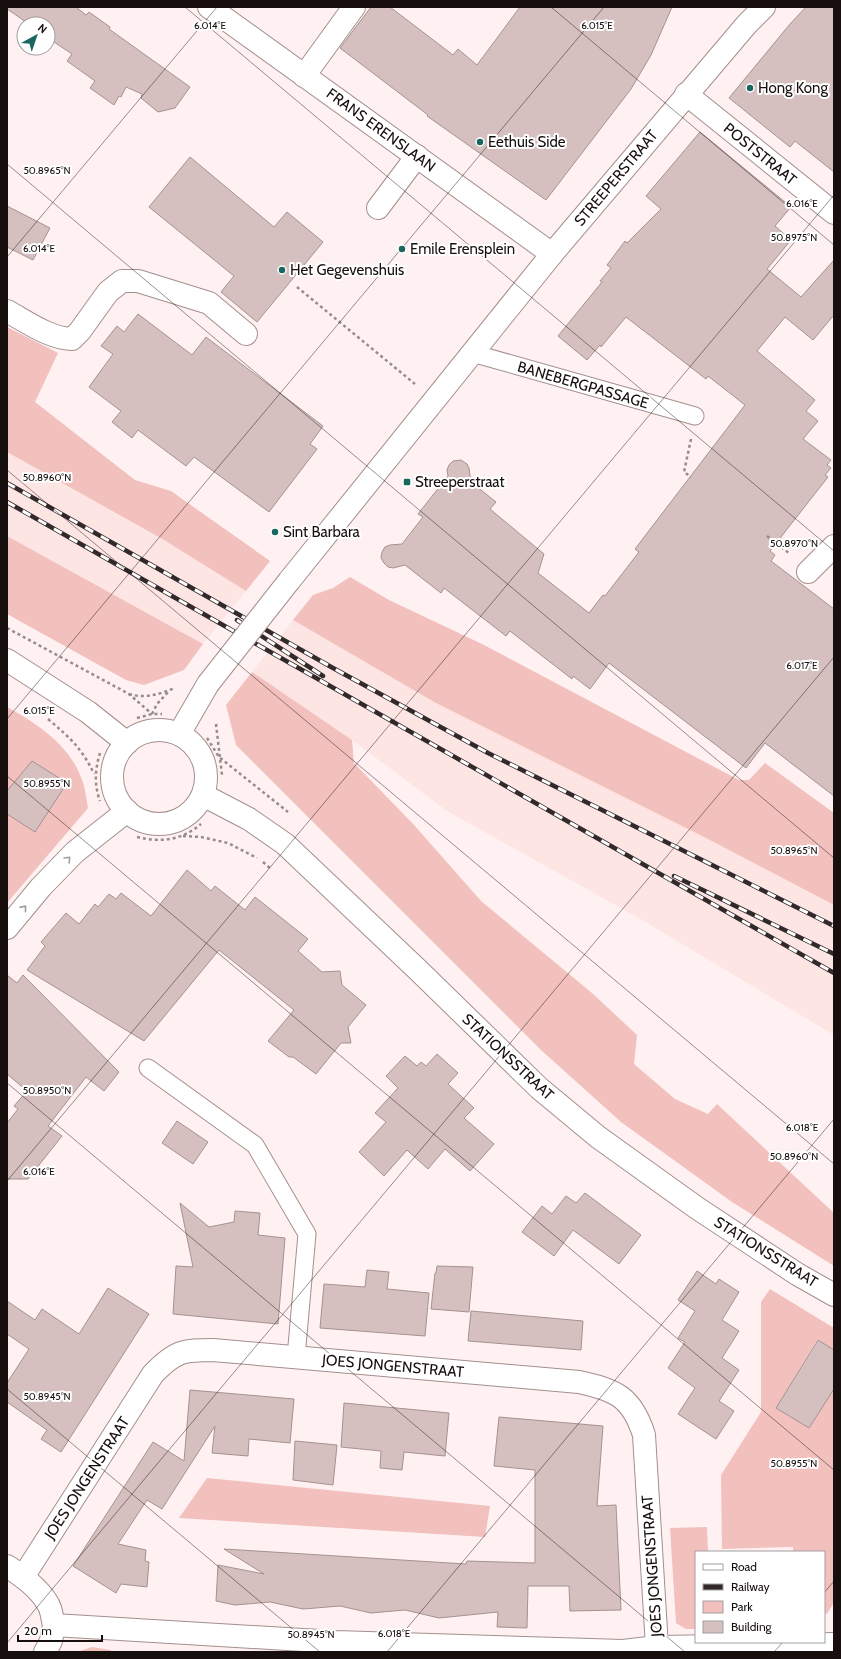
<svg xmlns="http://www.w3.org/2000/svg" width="841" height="1659" font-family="Cabin,sans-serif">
<rect width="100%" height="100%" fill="#fff1f1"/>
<g fill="#fde5e3">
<polygon points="7,452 164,540 246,591 203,644 7,536"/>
<polygon points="293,620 434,702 706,838 834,905 834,1035 642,920 447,811 352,740 252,672"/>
</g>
<g fill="#f2c0bd">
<polygon points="7,327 58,353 35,402 135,480 171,491 270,561 246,591 164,540 7,452"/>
<polygon points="7,536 203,644 184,670 144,685 126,680 7,614"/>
<polygon points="350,577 389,600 482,644 739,780 749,780 765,763 834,813 834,905 706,838 434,702 293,620 313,595 333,588"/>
<polygon points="252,672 352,740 354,763 415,826 481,901 592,993 637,1035 634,1064 675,1099 708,1114 717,1104 834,1213 834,1266 732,1202 621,1122 541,1050 236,745 226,705"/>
<path d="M7,707C36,723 67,743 80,775C85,785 86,797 88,808L7,903Z"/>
<polygon points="770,1289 834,1328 834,1350 817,1340 776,1408 809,1428 834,1389 834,1602 827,1614 824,1613 824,1552 793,1552 793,1547 722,1549 721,1475 761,1412 761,1302"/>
<polygon points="207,1478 490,1506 485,1537 179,1518"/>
<polygon points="707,1527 708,1552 696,1552 696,1629 686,1629 676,1623 670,1528"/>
<polygon points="92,1647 111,1650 110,1652 77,1652"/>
</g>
<g fill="#d5c0bf" stroke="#a59190">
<polygon points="7,7 76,7 86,15 89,12 110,27 109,29 190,87 175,108 158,112 141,98 142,94 126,87 121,97 119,96 114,105 90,88 95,81 67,61 72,54 48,38 48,24 29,24 7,9"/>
<polygon points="371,7 390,7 453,55 458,49 477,65 520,7 672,7 651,55 631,89 546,200 427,116 428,115 340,48"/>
<polygon points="806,7 834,7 834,172 795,141 790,147 729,98 790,24"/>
<polygon points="700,132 791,207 775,226 791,240 767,269 801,297 834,260 834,315 813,340 785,317 757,351 815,400 806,411 818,421 803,439 831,460 827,465 831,468 825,475 828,477 770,551 775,555 771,561 834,609 834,796 765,743 746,768 609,663 590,689 573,676 572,679 510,631 506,636 444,588 441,593 405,565 393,568 388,567 384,563 381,558 382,552 385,547 390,545 402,544 423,517 418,514 448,476 447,470 449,465 453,461 461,460 467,464 469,468 471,482 496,502 490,509 544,554 538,573 589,613 603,595 605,596 639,552 635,549 745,405 708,376 706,379 626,317 601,347 600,345 587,360 558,336 602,282 600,281 611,268 607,265 625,241 627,243 661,209 646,196"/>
<polygon points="190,157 274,227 287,212 323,242 257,322 221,292 234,276 149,207"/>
<polygon points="7,206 50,228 33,260 7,247"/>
<polygon points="138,314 192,355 206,337 323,426 310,444 317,449 269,512 194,457 186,466 138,430 132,438 112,422 121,411 89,387 113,354 101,346 117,326 124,332"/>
<polygon points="32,761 67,783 35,832 7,814 7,791"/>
<polygon points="187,870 211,891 215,886 245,910 255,897 308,939 298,951 322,972 340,971 342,985 366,1005 348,1027 351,1043 341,1043 316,1074 293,1057 289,1057 268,1041 294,1010 219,950 144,1041 27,970 45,946 41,942 66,913 79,924 95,904 98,907 109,894 116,899 121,893 151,916"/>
<polygon points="7,975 17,983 23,975 119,1072 104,1091 86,1077 48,1126 62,1136 28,1179 7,1179 7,1123 18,1109 14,1106 27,1091 7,1074"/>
<polygon points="437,1054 458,1073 448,1084 474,1108 464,1118 494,1144 470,1171 445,1149 428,1169 407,1150 384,1176 359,1152 386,1122 375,1113 398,1088 386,1076 405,1056 417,1066 421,1062 426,1066"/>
<polygon points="177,1121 208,1142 193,1164 162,1143"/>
<polygon points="585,1193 641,1235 619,1264 573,1230 554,1256 522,1232 542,1206 552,1214 566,1196 576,1203"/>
<polygon points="180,1203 209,1227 234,1222 235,1211 260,1213 258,1235 285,1238 278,1324 173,1314 176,1266 193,1267"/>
<polygon points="437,1266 473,1267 469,1312 431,1309 435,1273 436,1273"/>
<polygon points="367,1270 389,1272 387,1289 429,1293 425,1336 320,1328 324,1284 365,1287"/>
<polygon points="697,1271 716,1284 719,1279 739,1292 722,1320 739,1331 722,1358 739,1370 719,1401 734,1411 716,1439 678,1414 695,1388 668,1368 685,1342 678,1338 695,1311 678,1300"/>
<polygon points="108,1288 149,1314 61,1452 41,1439 47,1430 7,1402 7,1383 29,1349 7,1334 7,1301 35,1320 42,1309 79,1334"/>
<polygon points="471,1311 583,1321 581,1350 468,1341"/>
<polygon points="818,1340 834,1350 834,1389 809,1428 776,1408"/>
<polygon points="190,1390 294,1399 290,1443 249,1439 248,1456 212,1453 215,1426 162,1509 147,1500 118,1544 146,1550 145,1561 149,1562 147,1587 121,1584 116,1593 73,1566 153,1442 184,1461"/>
<polygon points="344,1403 449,1413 445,1456 404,1452 402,1470 380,1468 381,1451 341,1447"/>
<polygon points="499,1417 603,1426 597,1506 616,1505 621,1610 570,1611 569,1586 528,1586 527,1628 497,1627 498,1612 439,1618 405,1610 371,1613 340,1606 303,1609 270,1602 235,1605 216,1601 218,1565 264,1574 224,1549 466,1564 467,1561 535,1563 535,1470 494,1466"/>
<polygon points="295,1441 337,1445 333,1485 293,1480"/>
</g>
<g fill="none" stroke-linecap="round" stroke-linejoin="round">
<defs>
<g id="service">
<polyline points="472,353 695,416"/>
<polyline points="148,1068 255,1145 307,1234 296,1357"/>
</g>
<g id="minor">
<polyline points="209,7 552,254"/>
<polyline points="304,76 354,7"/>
<polyline points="686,94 834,213"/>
<polyline points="378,208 417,156"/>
<path d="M7,311C27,322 49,338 72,339L80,331L108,292L122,281H138L209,303L246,334"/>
<polyline points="808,572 834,546"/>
<path d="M7,1566C22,1576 39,1588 48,1604C52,1610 52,1619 54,1625L336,1642L623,1651L657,1647L834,1644"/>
<path d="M23,1577L153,1374C175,1351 183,1350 213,1350L579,1382C616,1390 632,1397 644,1435L657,1647"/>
<polyline points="45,1652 51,1641 54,1625"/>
</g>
<g id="tertiary">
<polyline points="289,581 552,254 747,24 764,7"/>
<polyline points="7,660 88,712 127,743"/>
<circle cx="159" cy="777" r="47"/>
<polyline points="179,734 208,684"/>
<polyline points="203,795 249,819 285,844 418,970 539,1088 598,1137 697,1208 797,1274 834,1295"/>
<polyline points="7,928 41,887 75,852 127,811"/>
</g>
</defs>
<use href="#service" stroke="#a38f8e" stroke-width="19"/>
<use href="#minor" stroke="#a38f8e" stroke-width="24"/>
<use href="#tertiary" stroke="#a38f8e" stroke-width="24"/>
<g stroke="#978c8c" stroke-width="2.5" stroke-dasharray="3 3" stroke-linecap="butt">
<polyline points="297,287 415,384"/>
<polyline points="691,439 684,472 691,477"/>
<polyline points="767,536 790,554"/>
<polyline points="7,628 129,694 152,714"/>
<path d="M129,694C146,699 159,694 175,688"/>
<polyline points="152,714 157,704 169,691"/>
<polyline points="137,718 152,714 162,714"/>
<path d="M48,719C69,737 82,748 94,774"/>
<polyline points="216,724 222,775"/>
<polyline points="207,738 219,757 288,812"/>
<path d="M100,753C95,769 94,785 100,801"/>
<polyline points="183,836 201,837 228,843 257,858"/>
<path d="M137,837C161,843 182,840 201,824"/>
<polyline points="263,862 271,869"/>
</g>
<use href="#service" stroke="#fff" stroke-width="17"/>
<use href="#minor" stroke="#fff" stroke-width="22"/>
<use href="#tertiary" stroke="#fff" stroke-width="22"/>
<defs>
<g id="rail">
<polyline points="7,483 333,668 488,753 834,926"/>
<polyline points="7,502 834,973"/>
<polyline points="237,620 323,676"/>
<polyline points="674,876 834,954"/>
</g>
</defs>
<use href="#rail" stroke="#322a2a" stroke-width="4.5"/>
<use href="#rail" stroke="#fff" stroke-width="3" stroke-dasharray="9" stroke-linecap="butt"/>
<defs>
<polyline id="tertiary-bridge" points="208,684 289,581"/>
</defs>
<use href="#tertiary-bridge" stroke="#a38f8e" stroke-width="24" stroke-linecap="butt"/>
<use href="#tertiary-bridge" stroke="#fff" stroke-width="22"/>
</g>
<defs><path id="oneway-chevron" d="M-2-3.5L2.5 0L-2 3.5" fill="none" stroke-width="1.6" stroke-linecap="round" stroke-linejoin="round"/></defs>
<g stroke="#a29f9f">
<use href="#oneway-chevron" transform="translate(68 859) rotate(-46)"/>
<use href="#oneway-chevron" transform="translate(24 908) rotate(-51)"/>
</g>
<path fill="none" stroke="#160f0e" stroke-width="1" stroke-opacity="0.45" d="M185,7L834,551M551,7L834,245M7,164L834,858M7,257L217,7M7,470L834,1164M7,719L604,7M7,776L834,1470M7,1083L685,1652M7,1181L834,195M7,1389L320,1652M824,1593L834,1581M7,1643L834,657M387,1652L834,1119M774,1652L783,1642"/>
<g fill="#1a6660" stroke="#fff" stroke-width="1.5">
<circle cx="750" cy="88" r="4"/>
<circle cx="480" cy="142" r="4"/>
<circle cx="402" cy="249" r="4"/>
<circle cx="282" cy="270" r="4"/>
<rect x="403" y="478" width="8" height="8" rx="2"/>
<circle cx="275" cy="532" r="4"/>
</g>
<g text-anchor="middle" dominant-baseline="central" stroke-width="4" stroke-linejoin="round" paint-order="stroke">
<g font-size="15" fill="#160f0e" stroke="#fff" text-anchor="start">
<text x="758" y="88">Hong Kong</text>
<text x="488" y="142">Eethuis Side</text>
<text x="410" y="249">Emile Erensplein</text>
<text x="290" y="270">Het Gegevenshuis</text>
<text x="415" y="482">Streeperstraat</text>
<text x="283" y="532">Sint Barbara</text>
</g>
<g font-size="15" fill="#160f0e" stroke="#fff">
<text transform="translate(381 130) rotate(36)">FRANS ERENSLAAN</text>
<text transform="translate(760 154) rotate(39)">POSTSTRAAT</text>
<text transform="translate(616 178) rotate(-50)">STREEPERSTRAAT</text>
<text transform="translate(583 385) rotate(16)">BANEBERGPASSAGE</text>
<text transform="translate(508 1057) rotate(43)">STATIONSSTRAAT</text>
<text transform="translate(766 1252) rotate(32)">STATIONSSTRAAT</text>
<text transform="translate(393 1366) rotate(5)">JOES JONGENSTRAAT</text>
<text transform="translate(87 1478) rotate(-57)">JOES JONGENSTRAAT</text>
<text transform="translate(652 1566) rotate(-94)">JOES JONGENSTRAAT</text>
</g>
</g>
<g font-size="10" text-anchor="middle" fill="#160f0e" stroke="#fff" stroke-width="4" stroke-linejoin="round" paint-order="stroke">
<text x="210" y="29">6.014°E</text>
<text x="597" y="29">6.015°E</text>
<text x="47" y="174">50.8965°N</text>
<text x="802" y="207">6.016°E</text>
<text x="794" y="241">50.8975°N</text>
<text x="39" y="252">6.014°E</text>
<text x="47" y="481">50.8960°N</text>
<text x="794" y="547">50.8970°N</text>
<text x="802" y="669">6.017°E</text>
<text x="39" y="714">6.015°E</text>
<text x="47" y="787">50.8955°N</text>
<text x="794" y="854">50.8965°N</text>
<text x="47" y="1094">50.8950°N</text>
<text x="802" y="1131">6.018°E</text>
<text x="794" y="1160">50.8960°N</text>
<text x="39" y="1175">6.016°E</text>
<text x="47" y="1400">50.8945°N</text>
<text x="794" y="1467">50.8955°N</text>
<text x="394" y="1637">6.018°E</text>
<text x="311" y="1638">50.8945°N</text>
</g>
<rect width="841" height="1659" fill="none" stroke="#160f0e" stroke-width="16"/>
<rect x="695" y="1551" width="130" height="92" fill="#ffffff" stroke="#a29f9f"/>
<rect x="703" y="1564" width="20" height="6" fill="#ffffff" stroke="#a29f9f"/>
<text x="731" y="1571" font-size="12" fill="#160f0e">Road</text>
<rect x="703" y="1584" width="20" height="6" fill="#322a2a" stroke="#a29f9f"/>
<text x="731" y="1591" font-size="12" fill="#160f0e">Railway</text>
<rect x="703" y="1601" width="20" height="12" fill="#f2c0bd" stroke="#a29f9f"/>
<text x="731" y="1611" font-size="12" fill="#160f0e">Park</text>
<rect x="703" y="1621" width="20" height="12" fill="#d5c0bf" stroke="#a29f9f"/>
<text x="731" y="1631" font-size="12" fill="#160f0e">Building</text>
<g transform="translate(36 36) rotate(40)"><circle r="19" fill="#ffffff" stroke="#a29f9f"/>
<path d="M0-3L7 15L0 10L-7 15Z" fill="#1a6660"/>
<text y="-6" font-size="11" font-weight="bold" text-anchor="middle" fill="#160f0e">N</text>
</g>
<path d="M18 1635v6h84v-6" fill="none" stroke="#160f0e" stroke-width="2"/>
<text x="24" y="1635" font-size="12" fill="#160f0e" stroke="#ffffff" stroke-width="3" paint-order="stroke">20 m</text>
</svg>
